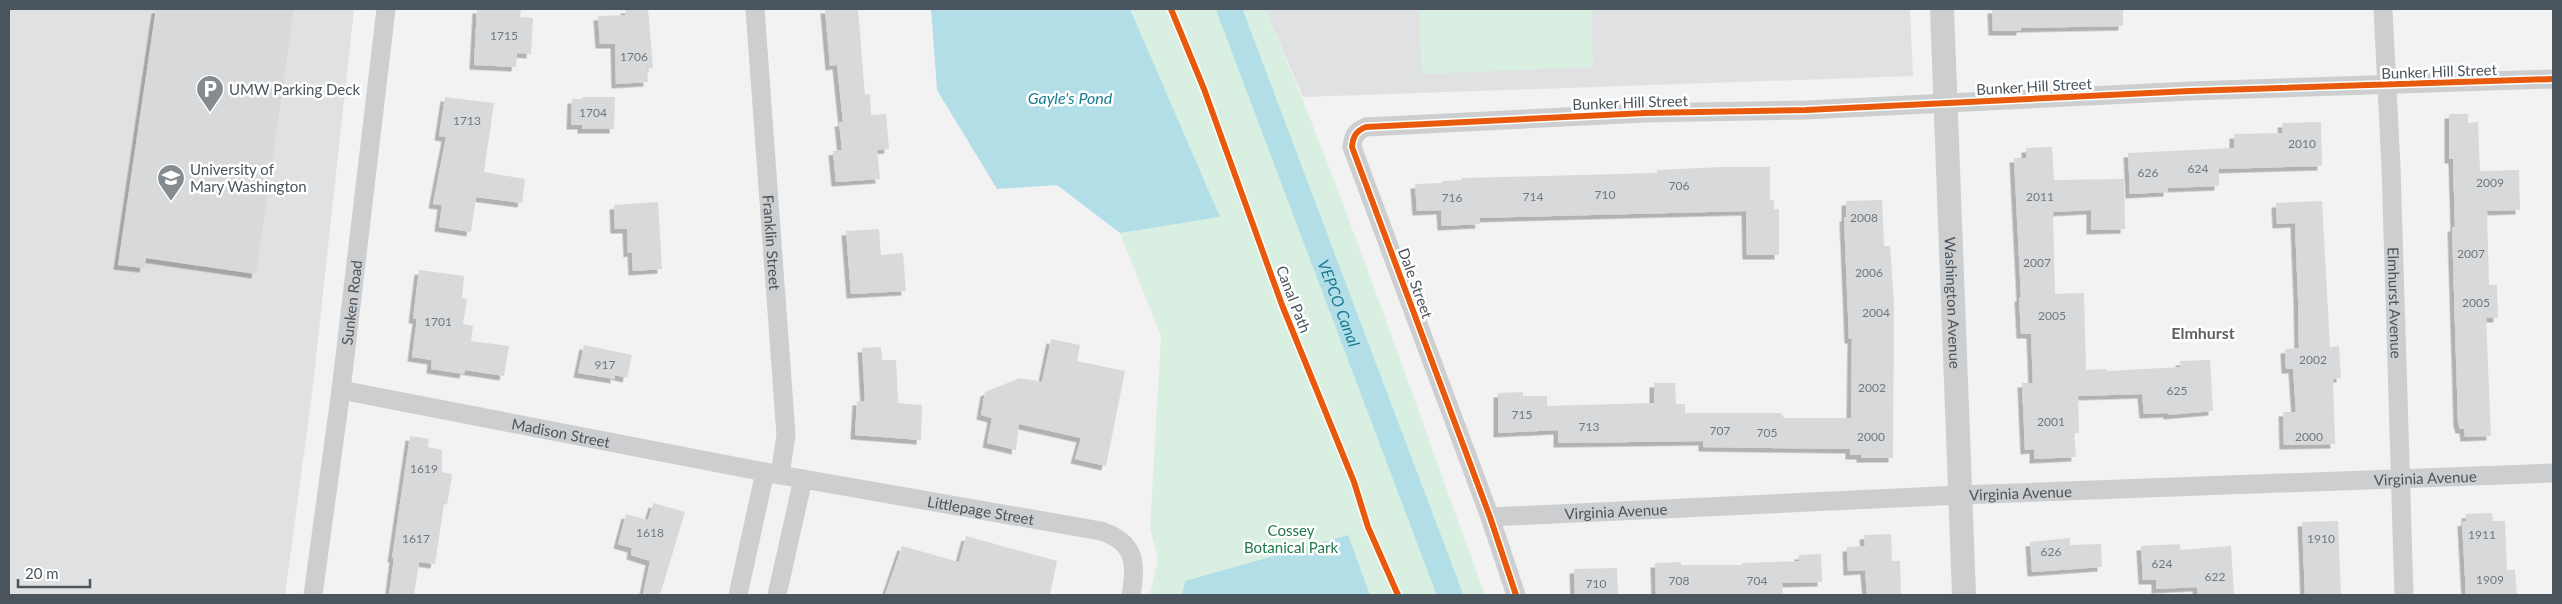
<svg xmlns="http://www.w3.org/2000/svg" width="2562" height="604" font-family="Lato,sans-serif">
<defs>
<filter id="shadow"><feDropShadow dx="-4.5" dy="4.5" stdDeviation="0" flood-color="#0004"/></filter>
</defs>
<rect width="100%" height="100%" fill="#f2f2f2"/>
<g fill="#e0e1e2">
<polygon points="9,9 354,9 312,394 285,595 9,595"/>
<polygon points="1265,9 1910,9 1913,76 1303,97"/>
</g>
<g fill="#d9efe1">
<path d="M1130,9H1265C1347,201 1413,399 1485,595H1150L1158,558L1150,529L1161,336L1120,233L1219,217Z"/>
<polygon points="1419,9 1591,9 1593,67 1422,74"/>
</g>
<g fill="#b2dee8">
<polygon points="931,9 1130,9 1220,217 1120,233 1057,185 997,189 937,90"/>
<polygon points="1348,535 1370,595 1182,595 1185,581"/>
</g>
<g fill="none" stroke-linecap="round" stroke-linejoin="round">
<path stroke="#b2dee8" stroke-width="25" id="s1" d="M1229,9L1450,595"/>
</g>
<g fill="#d8d9da" filter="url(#shadow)">
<polygon points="156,9 294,9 256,274 146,258 144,268 118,265"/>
<polygon points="477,9 521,9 520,17 533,18 531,54 517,53 516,67 474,65"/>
<polygon points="625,9 648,9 653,68 647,68 648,82 616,84 615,44 600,44 598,16 626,15"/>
<polygon points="825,9 858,9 865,95 870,94 871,115 886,114 889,149 877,150 880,179 836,182 833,151 842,150 839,122 843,122 837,65 830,66"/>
<polygon points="1992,9 2123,9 2123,26 2021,28 2021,31 1993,31"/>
<polygon points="445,97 494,103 484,172 525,179 522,203 476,197 471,232 439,227 442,205 433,204 446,137 439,136"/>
<polygon points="582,97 615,97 614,129 582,129 582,125 571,125 572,99 582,99"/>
<polygon points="2449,114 2468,114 2468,123 2478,122 2480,171 2519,170 2520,210 2487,211 2489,285 2497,285 2498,318 2486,318 2491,436 2465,437 2464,429 2460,429 2458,422 2452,227 2455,227 2453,159 2449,159"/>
<polygon points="2321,122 2322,166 2219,169 2219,186 2168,188 2168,192 2130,194 2128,153 2234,148 2234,134 2283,133 2282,123"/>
<polygon points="2052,147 2054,180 2124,179 2125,229 2091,230 2091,210 2053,212 2055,294 2084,293 2086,370 2106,369 2107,371 2181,367 2180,361 2210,360 2213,411 2168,415 2168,413 2144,414 2142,394 2078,396 2079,433 2074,433 2076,457 2034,459 2034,449 2025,450 2022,383 2033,383 2031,334 2021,334 2019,297 2021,297 2014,158 2026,158 2026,148"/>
<polygon points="1722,167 1770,167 1770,200 1774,200 1774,209 1779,209 1779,255 1747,255 1746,211 1479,218 1480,224 1442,226 1441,210 1417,211 1415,184 1442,183 1442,181 1462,180 1462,178 1657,173 1657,170"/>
<polygon points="1882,200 1884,246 1890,246 1894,302 1893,458 1861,458 1861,455 1850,455 1850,449 1703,447 1703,441 1558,443 1558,430 1498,433 1498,393 1523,392 1523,396 1547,396 1547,406 1654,403 1654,383 1675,383 1676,404 1685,404 1685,413 1781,413 1784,418 1851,418 1852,339 1849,339 1844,217 1846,217 1846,201"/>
<polygon points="2322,201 2330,347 2339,346 2341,378 2333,379 2335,444 2284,445 2283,412 2296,412 2293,369 2286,369 2285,349 2299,348 2298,298 2295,223 2277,224 2276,203"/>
<polygon points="658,202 662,269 633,271 632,252 628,253 627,229 615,229 614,205"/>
<polygon points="879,229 881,255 903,253 906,291 851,294 846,231"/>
<polygon points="419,270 464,276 462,298 467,299 463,324 473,326 471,341 509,346 504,376 465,370 464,374 431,369 432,360 412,357 417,319 413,319"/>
<polygon points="1051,339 1080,345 1077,361 1125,371 1106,466 1075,459 1081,438 1019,424 1016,450 987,443 992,418 981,415 985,392 1020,378 1042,382"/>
<polygon points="584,345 632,355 627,378 615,375 615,379 578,373"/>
<polygon points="881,347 882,360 896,360 898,403 922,405 921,440 855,435 857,401 865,401 862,348"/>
<polygon points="410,436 429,439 428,447 442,450 442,472 452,474 451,482 447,505 444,504 435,564 419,562 414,595 389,595 394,558 392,558"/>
<polygon points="653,503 685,512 660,595 643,595 650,561 631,555 632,548 618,544 626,514 648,520"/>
<polygon points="2492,513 2493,521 2505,521 2507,570 2515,570 2517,595 2466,595 2462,522 2466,521 2466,514"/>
<polygon points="2338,521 2341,595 2305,595 2302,522"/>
<polygon points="1891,534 1892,561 1900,561 1901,595 1867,595 1865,570 1848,571 1847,547 1865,546 1864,535"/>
<polygon points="966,536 1057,561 1050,595 885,595 902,546 959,562"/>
<polygon points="2070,538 2070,545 2101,544 2102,567 2032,572 2030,542"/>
<polygon points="2180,544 2180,550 2231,546 2234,595 2198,595 2197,587 2156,589 2156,580 2143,580 2141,546"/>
<polygon points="1821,554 1822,582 1782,583 1783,595 1656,595 1655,563 1681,562 1681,565 1742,565 1742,563 1799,561 1799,555"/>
<polygon points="1617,568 1618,595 1575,595 1574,569"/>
</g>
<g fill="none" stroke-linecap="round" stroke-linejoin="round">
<g stroke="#ccced0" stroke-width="19">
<path id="s2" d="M755,9L786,435L780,475"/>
<path id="s3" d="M2383,9L2391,167L2404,595"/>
<path id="s4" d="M341,390L780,475L1101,531C1135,542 1137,563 1131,595"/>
<path id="s5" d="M1490,517L1960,495L2553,473"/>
<path id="s6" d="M313,595L341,390L386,9"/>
<polyline points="738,595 765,472"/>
<polyline points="777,595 803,479"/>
<path d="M1516,595L1490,517L1352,147C1353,136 1356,131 1366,127L1645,113L1806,110L2190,91L2553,79"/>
</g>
<path stroke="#ccced0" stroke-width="24" id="s7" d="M1942,9L1964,595"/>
<defs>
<g id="cycleway">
<polyline points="1171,9 1204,89 1282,305 1354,482 1368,527 1398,595"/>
<path d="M1516,595L1490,517L1352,147C1353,136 1356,131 1366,127L1645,113L1806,110L2190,91L2553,79"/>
</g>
</defs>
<use href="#cycleway" stroke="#fff" stroke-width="9"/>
<use href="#cycleway" stroke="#e8590c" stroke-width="6"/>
</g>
<defs>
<symbol id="parking-pin" viewBox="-11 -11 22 30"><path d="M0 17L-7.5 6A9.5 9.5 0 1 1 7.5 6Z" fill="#858c91" stroke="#fff"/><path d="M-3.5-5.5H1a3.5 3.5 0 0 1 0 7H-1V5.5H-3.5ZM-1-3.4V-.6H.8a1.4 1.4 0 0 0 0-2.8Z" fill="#fff"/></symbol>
<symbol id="university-pin" viewBox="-11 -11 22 30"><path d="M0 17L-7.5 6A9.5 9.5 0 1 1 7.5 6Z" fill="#858c91" stroke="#fff"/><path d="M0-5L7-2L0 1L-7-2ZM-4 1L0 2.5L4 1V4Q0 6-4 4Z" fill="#fff"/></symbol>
</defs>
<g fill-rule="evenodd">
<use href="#parking-pin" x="194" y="73" width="32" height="43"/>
<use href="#university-pin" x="155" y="162" width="32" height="43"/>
</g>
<g text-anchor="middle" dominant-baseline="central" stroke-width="5" stroke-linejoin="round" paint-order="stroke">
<g font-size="12" fill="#70787e">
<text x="504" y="35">1715</text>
<text x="634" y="56">1706</text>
<text x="593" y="112">1704</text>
<text x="467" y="120">1713</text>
<text x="2302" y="143">2010</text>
<text x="2198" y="168">624</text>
<text x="2148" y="172">626</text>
<text x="2490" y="182">2009</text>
<text x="1679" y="185">706</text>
<text x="1605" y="194">710</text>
<text x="1533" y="196">714</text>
<text x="2040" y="196">2011</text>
<text x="1452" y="197">716</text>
<text x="1864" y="217">2008</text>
<text x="2471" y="253">2007</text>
<text x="2037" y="262">2007</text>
<text x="1869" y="272">2006</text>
<text x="2476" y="302">2005</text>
<text x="1876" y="312">2004</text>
<text x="2052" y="315">2005</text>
<text x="438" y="321">1701</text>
<text x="2313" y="359">2002</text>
<text x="605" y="364">917</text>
<text x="1872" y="387">2002</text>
<text x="2177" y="390">625</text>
<text x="1522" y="414">715</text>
<text x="2051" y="421">2001</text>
<text x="1589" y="426">713</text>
<text x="1720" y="430">707</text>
<text x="1767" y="432">705</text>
<text x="1871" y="436">2000</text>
<text x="2309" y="436">2000</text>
<text x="424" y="468">1619</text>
<text x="650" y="532">1618</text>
<text x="2482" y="534">1911</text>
<text x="416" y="538">1617</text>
<text x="2321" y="538">1910</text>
<text x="2051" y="551">626</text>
<text x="2162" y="563">624</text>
<text x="2215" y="576">622</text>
<text x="2490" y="579">1909</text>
<text x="1679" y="580">708</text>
<text x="1757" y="580">704</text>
<text x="1596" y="583">710</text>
</g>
<g font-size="15" fill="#4b555d" stroke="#fff">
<text transform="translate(2439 71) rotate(-2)">Bunker Hill Street</text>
<text transform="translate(2034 86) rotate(-3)">Bunker Hill Street</text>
<text transform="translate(1630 102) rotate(-2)">Bunker Hill Street</text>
<text stroke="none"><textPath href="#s2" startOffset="234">Franklin Street</textPath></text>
<text transform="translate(1416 283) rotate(70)">Dale Street</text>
<text transform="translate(1294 299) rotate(69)">Canal Path</text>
<text stroke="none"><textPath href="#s6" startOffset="295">Sunken Road</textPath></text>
<text stroke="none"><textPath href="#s7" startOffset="294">Washington Avenue</textPath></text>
<text stroke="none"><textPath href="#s3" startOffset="294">Elmhurst Avenue</textPath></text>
<text stroke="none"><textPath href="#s4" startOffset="224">Madison Street</textPath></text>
<text stroke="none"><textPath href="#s5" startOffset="936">Virginia Avenue</textPath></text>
<text stroke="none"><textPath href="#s5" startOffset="531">Virginia Avenue</textPath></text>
<text stroke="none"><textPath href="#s4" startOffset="651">Littlepage Street</textPath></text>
<text stroke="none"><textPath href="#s5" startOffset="126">Virginia Avenue</textPath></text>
</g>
<g font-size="15" fill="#4b555d" stroke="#fff" text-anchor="start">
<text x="229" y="89">UMW Parking Deck</text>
<text x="190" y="169">University of<tspan x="190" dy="17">Mary Washington</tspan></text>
</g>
<g font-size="15" fill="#21784a" stroke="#fff">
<text x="1291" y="530">Cossey<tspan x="1291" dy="17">Botanical Park</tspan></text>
</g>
<g font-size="16" font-style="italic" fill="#1a7c92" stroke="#fff">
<text x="1070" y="97">Gayle's Pond</text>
<text stroke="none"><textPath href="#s1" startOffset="314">VEPCO Canal</textPath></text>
</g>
<g font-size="16" font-weight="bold" fill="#5e6265" stroke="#fff">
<text x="2203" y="332">Elmhurst</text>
</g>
</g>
<rect width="2562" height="604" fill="none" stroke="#4b555d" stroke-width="20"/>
<path d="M18 579v8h72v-8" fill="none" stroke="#4b555d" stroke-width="2.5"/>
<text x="25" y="579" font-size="15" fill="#4b555d" stroke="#ffffff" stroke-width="4" paint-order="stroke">20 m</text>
</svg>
